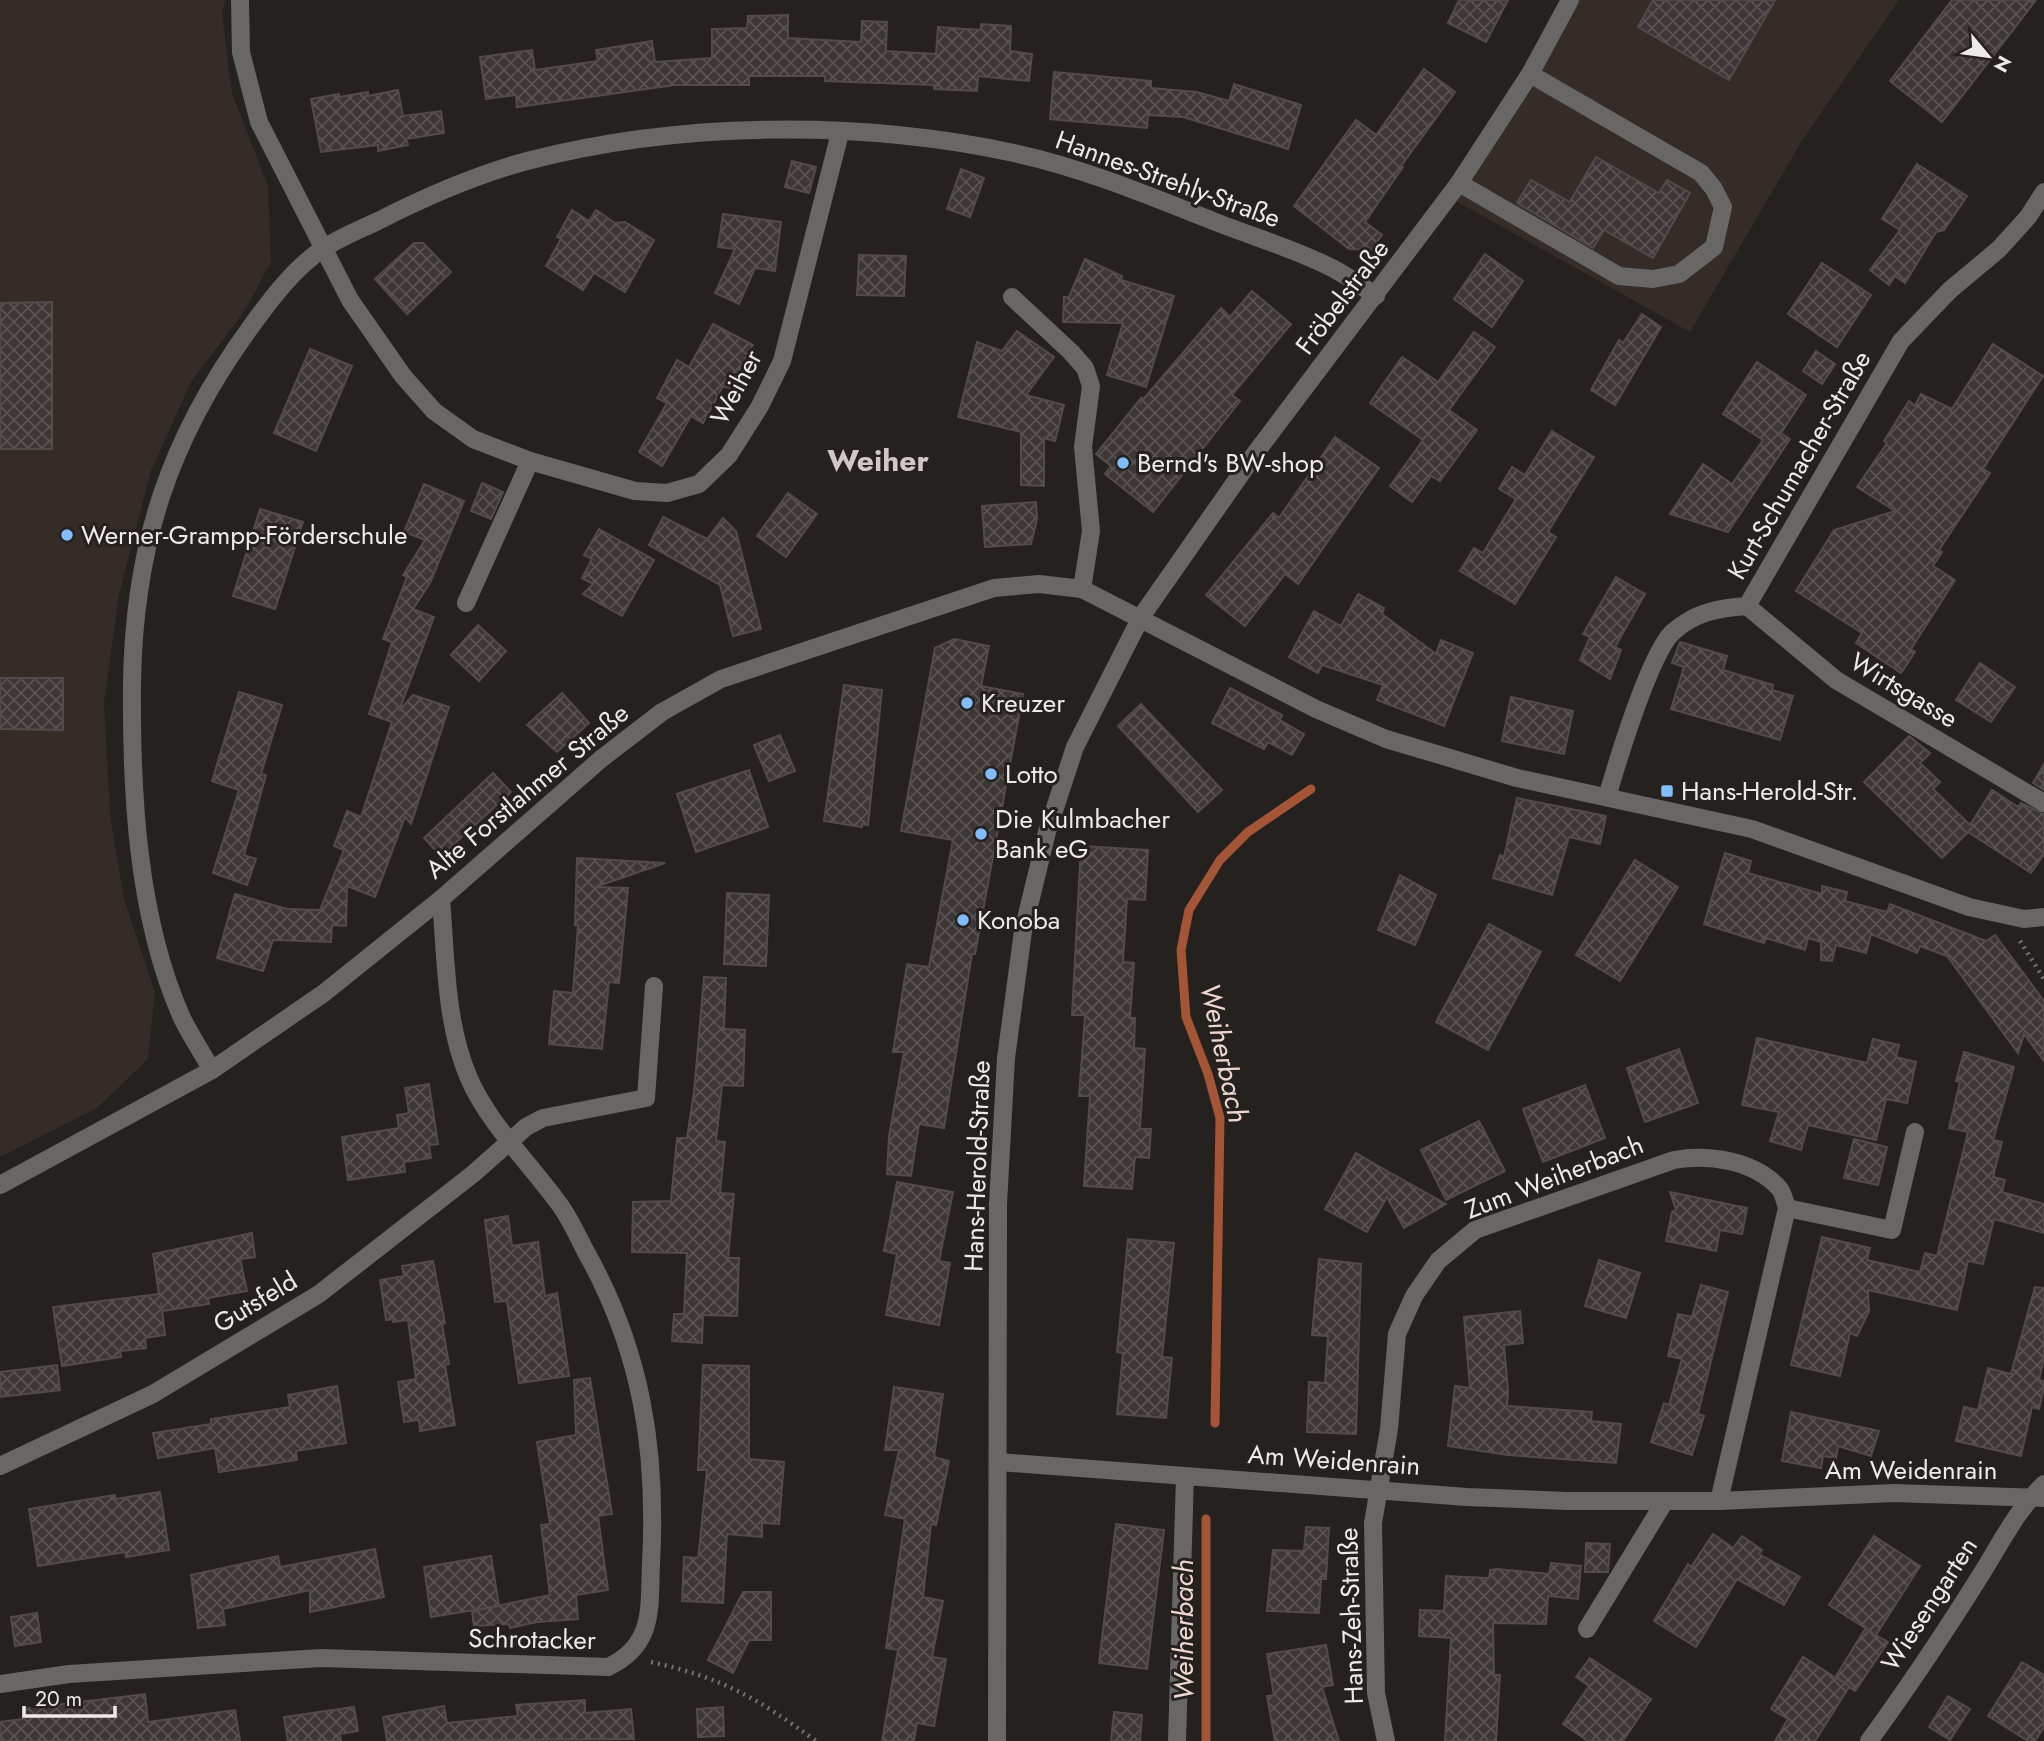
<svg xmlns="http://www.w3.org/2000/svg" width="2044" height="1741" font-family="Jost,sans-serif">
<defs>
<pattern id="building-cross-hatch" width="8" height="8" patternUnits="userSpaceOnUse" patternTransform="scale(1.75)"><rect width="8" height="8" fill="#3c3736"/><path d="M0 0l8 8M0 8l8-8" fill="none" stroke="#585453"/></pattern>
</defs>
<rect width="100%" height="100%" fill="#25211f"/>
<g fill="#352b27">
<polygon points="0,0 225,0 222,14 232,93 268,186 271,262 244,312 191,382 150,473 119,596 104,703 110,814 124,899 155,992 148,1059 97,1108 0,1157"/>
<polygon points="1579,0 1899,0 1803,139 1690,332 1456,201"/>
</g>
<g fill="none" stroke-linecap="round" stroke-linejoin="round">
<g stroke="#a45536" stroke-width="9">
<polyline points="1215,1423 1220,1118 1208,1074 1186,1017 1181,950 1189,910 1220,860 1248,832 1311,789"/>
<polyline points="1206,1741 1206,1519"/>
</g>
</g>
<g fill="url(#building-cross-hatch)" stroke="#514c4b" stroke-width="2">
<polygon points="1459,0 1508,0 1486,42 1448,23"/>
<polygon points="1653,0 1775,0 1729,80 1638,27"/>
<polygon points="1952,0 2036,0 1942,122 1890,81"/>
<polygon points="788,15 788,38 861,42 862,21 887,22 886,51 936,54 938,27 981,30 981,24 1011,26 1010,51 1032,54 1029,81 978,76 977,91 934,89 934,85 825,81 825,76 749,76 749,85 675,85 517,107 516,95 486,99 480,57 532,50 535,70 598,61 596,50 652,41 655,62 712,58 712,29 747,28 748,16"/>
<polygon points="1424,69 1455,92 1401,166 1403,167 1365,222 1382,235 1371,250 1349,249 1294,206 1356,120 1376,135"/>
<polygon points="1054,72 1151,81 1151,88 1197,92 1229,101 1234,84 1301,105 1288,149 1183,117 1148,115 1147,128 1050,119"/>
<polygon points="398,90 403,116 441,111 444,133 406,139 408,145 378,151 378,145 321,152 311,99 339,94 339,97 368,92 368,96"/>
<polygon points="1596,157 1659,193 1667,180 1690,193 1653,258 1604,230 1593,248 1517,203 1531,180 1570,202"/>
<polygon points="792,161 816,167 809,193 785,187"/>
<polygon points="1917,164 1967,196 1944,230 1936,232 1905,283 1895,276 1889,285 1870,270 1900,230 1882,219"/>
<polygon points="961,169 984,178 970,217 947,209"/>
<polygon points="572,210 589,221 596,210 615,223 625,222 654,240 625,292 594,273 583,290 546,266 561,239 557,237"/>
<polygon points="723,214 781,222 775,271 755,268 739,304 715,293 735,249 718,247"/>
<polygon points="414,243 423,243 451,272 407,314 375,279"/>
<polygon points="1485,254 1523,281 1492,327 1454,299"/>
<polygon points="859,255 906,256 904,296 857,295"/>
<polygon points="1085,259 1122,276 1121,280 1174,296 1146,387 1107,375 1123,323 1063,322 1064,297 1069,297"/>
<polygon points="1822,263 1871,295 1837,347 1788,314"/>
<polygon points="1252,291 1291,324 1232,395 1240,401 1153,512 1105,474 1111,466 1096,454 1142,397 1141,402 1221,308 1230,317"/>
<polygon points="52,302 52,449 0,449 0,303"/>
<polygon points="1642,314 1661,327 1615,405 1591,390 1619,340 1623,343"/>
<polygon points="713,324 753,345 729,388 723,386 703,423 691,416 662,466 639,452 667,403 657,398 677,360 689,367"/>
<polygon points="1017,331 1054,357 1026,395 1064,405 1055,441 1044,438 1044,486 1021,485 1021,432 958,417 977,342 1002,351"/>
<polygon points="1474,332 1495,347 1449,410 1477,430 1440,481 1431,476 1412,502 1390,486 1423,440 1370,403 1402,357 1438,382"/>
<polygon points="1993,344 2043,376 1983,469 1990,473 1939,550 1942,552 1933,566 1955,580 1911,649 1915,652 1901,673 1856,643 1862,633 1796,591 1834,530 1895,511 1857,487 1887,443 1884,441 1909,401 1915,406 1921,394 1952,409"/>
<polygon points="310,349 352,366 316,451 274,433"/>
<polygon points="1816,351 1835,364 1822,384 1803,371"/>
<polygon points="1757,362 1806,395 1781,433 1790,439 1728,532 1670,514 1703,464 1732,484 1763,440 1723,414"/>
<polygon points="1552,431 1594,457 1548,532 1556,537 1515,604 1460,571 1474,548 1483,553 1516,499 1499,489 1512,467 1525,475"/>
<polygon points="1335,437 1379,468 1298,584 1285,574 1245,626 1206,595 1273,513 1279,518"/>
<polygon points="482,483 503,492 491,519 471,511"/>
<polygon points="424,484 464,501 430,583 413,609 434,617 399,711 413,695 449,707 411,824 405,817 375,897 347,886 346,926 332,925 331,942 273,940 263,971 217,958 235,894 287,909 320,910 344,850 334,846 347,811 361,817 392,722 369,714 392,642 383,639 407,577 403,575 425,540 404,532"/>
<polygon points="788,493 817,514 786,557 757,536"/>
<polygon points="1036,502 1037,519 1031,544 985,547 982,506"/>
<polygon points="260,509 303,522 275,609 233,596"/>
<polygon points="663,517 707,539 723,518 736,531 761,629 733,636 720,585 649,545"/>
<polygon points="599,529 654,560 622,616 583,594 593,584 582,578 592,559 584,555"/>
<polygon points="1616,577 1645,594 1615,647 1621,650 1610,679 1580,660 1590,637 1583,634"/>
<polygon points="1358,594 1384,608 1382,614 1436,654 1441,640 1473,653 1444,726 1377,700 1383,685 1322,665 1318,673 1289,657 1314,611 1341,626"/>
<polygon points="478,625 506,651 479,681 451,655"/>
<polygon points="954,639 989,646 981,686 1023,694 975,954 972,954 944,1128 919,1124 911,1176 887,1174 889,1136 904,1052 893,1052 907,964 929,967 953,840 901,831 935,648"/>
<polygon points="1680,642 1727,656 1723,670 1773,685 1772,690 1793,696 1780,740 1671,709 1684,667 1672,663"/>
<polygon points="1980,663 2015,687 1991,722 1956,700"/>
<polygon points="0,678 63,678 63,730 0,729"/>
<polygon points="844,685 882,690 868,825 862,824 862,827 824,821"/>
<polygon points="1230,688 1282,715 1280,720 1304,734 1292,755 1268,742 1264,749 1212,723"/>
<polygon points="239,692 282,705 261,774 266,775 244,855 256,859 247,885 213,873 239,790 212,781"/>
<polygon points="562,693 589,723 557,752 527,725"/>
<polygon points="1511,697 1573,711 1564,754 1502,741"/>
<polygon points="1141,704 1222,790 1198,812 1118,726"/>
<polygon points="780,735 795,771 769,781 754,745"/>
<polygon points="1909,736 1930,753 1920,763 1940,782 1933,789 1970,825 1992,790 2018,807 2021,803 2044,814 2044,854 2031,873 1968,832 1942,858 1864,782"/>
<polygon points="2044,764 2044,790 2033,783"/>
<polygon points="749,770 768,827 696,852 677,794"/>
<polygon points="493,773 511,792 441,856 424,838"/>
<polygon points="1517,798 1606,816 1600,844 1569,837 1552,895 1493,878 1500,855 1504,857"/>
<polygon points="1081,846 1148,850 1145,900 1127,899 1123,962 1134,963 1130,1018 1135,1018 1134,1048 1145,1049 1140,1129 1151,1129 1149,1158 1135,1157 1132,1189 1084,1186 1090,1096 1079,1096 1085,1015 1072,1015"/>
<polygon points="1725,853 1751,861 1748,873 1822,894 1822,886 1847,892 1845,901 1887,912 1890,904 1986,941 1995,935 2044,1001 2044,1061 2024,1034 2018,1053 1947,956 1920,946 1917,953 1871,934 1866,953 1836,945 1832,961 1821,960 1821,942 1808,938 1805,950 1766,938 1764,943 1704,924"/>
<polygon points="577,858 665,863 595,887 628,888 619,983 609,982 602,1049 549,1044 554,991 573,993 578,925 575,925"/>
<polygon points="1635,860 1678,887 1620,981 1576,955"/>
<polygon points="1400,875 1436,895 1415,945 1378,930"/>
<polygon points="727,893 769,895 766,966 724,964"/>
<polygon points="1489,924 1541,952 1488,1050 1436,1022"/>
<polygon points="704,977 726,978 724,1029 745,1030 743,1086 722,1085 716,1141 725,1142 720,1193 734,1194 728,1258 739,1258 737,1316 703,1315 702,1343 672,1341 674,1314 684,1314 687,1253 632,1252 633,1202 671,1201 677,1138 687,1138 694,1092"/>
<polygon points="1757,1038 1867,1063 1873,1039 1899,1045 1896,1057 1916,1062 1907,1103 1886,1099 1876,1140 1808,1125 1801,1150 1770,1141 1779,1112 1742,1105"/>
<polygon points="1679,1049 1698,1103 1645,1122 1627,1068"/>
<polygon points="1964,1052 2014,1067 1993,1140 2002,1142 1993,1177 2005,1180 2002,1192 2044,1204 2044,1233 1994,1219 1983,1264 1968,1261 1957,1310 1868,1290 1869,1311 1857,1336 1850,1333 1840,1376 1791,1365 1822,1237 1870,1248 1867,1260 1920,1272 1925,1253 1937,1256 1968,1132 1949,1128 1960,1082 1956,1081"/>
<polygon points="429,1084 438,1144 429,1145 431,1158 404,1162 405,1172 348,1180 342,1137 399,1128 397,1115 409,1113 405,1088"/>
<polygon points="1585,1085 1605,1138 1543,1162 1523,1109"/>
<polygon points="1479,1121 1505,1171 1446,1200 1421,1150"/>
<polygon points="1854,1139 1887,1147 1878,1185 1844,1178"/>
<polygon points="1356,1153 1380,1167 1446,1204 1404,1228 1387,1197 1367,1232 1325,1209"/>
<polygon points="897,1182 953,1192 939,1261 950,1263 939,1325 886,1315 897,1254 884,1251"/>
<polygon points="1670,1192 1747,1208 1742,1234 1720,1230 1716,1251 1666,1241 1672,1212 1676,1210"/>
<polygon points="508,1216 512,1246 538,1242 545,1296 557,1293 569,1376 519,1383 507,1301 495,1302 485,1220"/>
<polygon points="252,1233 255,1257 240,1259 247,1291 208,1298 209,1304 162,1311 161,1302 165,1335 145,1338 146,1348 120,1351 121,1357 62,1366 53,1307 159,1294 153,1254"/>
<polygon points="1128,1239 1174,1243 1162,1357 1172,1358 1166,1418 1117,1414 1123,1353 1117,1352"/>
<polygon points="1319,1259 1361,1264 1356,1434 1307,1432 1309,1382 1325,1383 1328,1336 1312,1335"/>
<polygon points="1599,1260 1640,1273 1626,1318 1585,1306"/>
<polygon points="433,1261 445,1323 442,1324 449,1364 445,1365 455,1425 420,1431 419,1420 404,1422 398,1382 416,1379 408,1320 393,1322 393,1319 386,1320 380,1280 404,1276 402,1266"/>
<polygon points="1701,1285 1728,1292 1698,1414 1704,1416 1692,1455 1651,1442 1664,1403 1669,1405 1682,1359 1668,1356 1678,1314 1692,1317"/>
<polygon points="2035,1287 2044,1288 2044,1357 2039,1380 2044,1381 2044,1387 2039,1409 2032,1407 2021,1456 1956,1441 1964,1407 1978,1410 1988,1368 2011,1374"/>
<polygon points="1520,1311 1523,1343 1504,1345 1508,1390 1507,1406 1592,1412 1591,1421 1621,1424 1616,1463 1508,1455 1448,1446 1455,1386 1470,1388 1464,1317"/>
<polygon points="57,1365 60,1390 0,1397 0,1372"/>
<polygon points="703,1365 749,1366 749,1459 784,1462 779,1524 762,1523 762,1537 727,1534 723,1603 682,1601 684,1557 698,1558 700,1541 707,1470 698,1470"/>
<polygon points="590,1378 612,1514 598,1516 608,1590 576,1595 578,1619 537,1622 510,1628 509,1624 474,1626 472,1611 550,1595 541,1525 550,1524 537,1442 576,1435 574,1380"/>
<polygon points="337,1386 346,1443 296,1451 297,1460 219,1472 215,1448 158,1458 153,1433 211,1424 211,1419 290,1407 288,1395"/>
<polygon points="894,1387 943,1394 934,1457 949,1461 936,1525 931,1524 923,1597 943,1601 932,1657 946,1659 934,1726 917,1723 914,1741 882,1741 898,1650 886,1648 905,1519 885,1515 899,1450 885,1450"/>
<polygon points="1791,1412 1879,1431 1871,1456 1838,1446 1836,1458 1823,1456 1821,1468 1782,1461"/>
<polygon points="160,1492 169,1550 126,1557 125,1552 38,1566 29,1509 115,1495 115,1499"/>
<polygon points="1116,1524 1164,1530 1147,1669 1099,1663"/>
<polygon points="1306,1527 1329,1528 1326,1579 1321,1579 1319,1613 1267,1611 1273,1550 1304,1551"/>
<polygon points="1713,1534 1733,1548 1742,1536 1762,1550 1759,1554 1800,1577 1784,1605 1737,1579 1696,1647 1654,1621 1688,1564 1691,1567"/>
<polygon points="1874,1536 1920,1566 1876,1635 1888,1642 1855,1691 1849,1687 1815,1741 1775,1741 1788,1719 1771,1709 1803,1657 1849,1686 1836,1676 1865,1629 1873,1633 1829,1605"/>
<polygon points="1586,1543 1610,1544 1608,1572 1585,1572"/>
<polygon points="375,1549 384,1597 310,1612 310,1590 223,1609 225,1625 198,1628 191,1575 278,1556 280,1567"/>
<polygon points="491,1556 499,1606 431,1617 424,1567"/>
<polygon points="1551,1563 1581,1566 1578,1599 1548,1596 1546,1624 1493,1623 1494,1675 1500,1675 1496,1741 1445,1741 1451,1638 1419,1636 1420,1610 1444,1611 1446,1576 1489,1578 1490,1570 1497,1569 1549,1574"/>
<polygon points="743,1592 771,1592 771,1640 749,1640 733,1673 708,1660"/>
<polygon points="37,1613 41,1642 15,1646 11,1617"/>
<polygon points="1326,1645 1333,1685 1322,1687 1339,1741 1275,1741 1267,1696 1274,1695 1267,1654"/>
<polygon points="1590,1658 1651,1699 1623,1741 1588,1741 1563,1724 1589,1686 1576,1677"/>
<polygon points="2022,1662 2044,1675 2044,1727 2035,1741 2028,1741 1988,1716"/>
<polygon points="145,1694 148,1722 235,1710 240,1741 0,1741 0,1722 23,1719 23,1709"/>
<polygon points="1948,1696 1970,1709 1950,1740 1929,1727"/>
<polygon points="585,1700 585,1713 631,1709 634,1739 387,1741 383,1717 444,1706 447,1723 518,1716 516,1705"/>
<polygon points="354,1707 358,1731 340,1734 341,1741 288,1741 284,1717"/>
<polygon points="723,1707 724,1736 698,1737 697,1709"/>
<polygon points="1114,1712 1142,1715 1140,1741 1111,1741"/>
</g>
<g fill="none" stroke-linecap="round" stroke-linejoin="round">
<g stroke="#75716f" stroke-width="4.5" stroke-dasharray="2 5" stroke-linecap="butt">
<polyline points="2020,941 2044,979"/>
<path d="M651,1662C723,1678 757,1698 816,1741"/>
</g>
<g stroke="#696666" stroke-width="18">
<polyline points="240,0 241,52 259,122 350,300 403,376 434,411 473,439 530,461 635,491 667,493 699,484 729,455 760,406 782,361 840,133"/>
<polyline points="1459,183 1619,276 1653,279 1679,274 1714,247 1723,207 1714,189 1701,173 1530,74"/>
<polyline points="1012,297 1071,352 1085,368 1091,386 1083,447 1091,531 1082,589"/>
<polyline points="466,603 530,461"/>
<polyline points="1747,606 1836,680 2044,803"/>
<path d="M1607,797C1617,763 1650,653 1673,632C1695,612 1719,608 1747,606L1901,341L1950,290L1999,249L2028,217L2044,192"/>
<path d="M212,1070C202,1053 191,1036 182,1018C137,917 131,792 132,683C134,546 169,439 250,328C270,300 295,267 324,248C341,237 361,229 378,221C425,197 475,175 527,161C680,121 860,120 1014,153C1083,168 1148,195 1213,221C1253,237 1296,249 1334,269C1349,277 1363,287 1376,296"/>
<polyline points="0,1185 212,1070 324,993 441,899 601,759 662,712 721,679 994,588 1039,584 1082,589 1316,709 1386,739 1517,778 1752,829 1969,907 2024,919 2044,917"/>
<polyline points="1787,1208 1892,1230 1915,1132"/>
<polyline points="999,1462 1467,1497 1567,1501 1719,1501 1894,1493 2044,1498"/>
<polyline points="0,1466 153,1394 319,1294 473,1174 526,1127 543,1118 646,1098 654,986"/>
<polyline points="1587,1629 1665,1501"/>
<path d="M0,1684L69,1674L321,1658L608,1667C655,1645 649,1608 651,1563C657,1450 642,1352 586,1252C577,1235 569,1216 557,1201C529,1163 486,1120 468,1076C445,1021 446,957 441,899"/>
<polyline points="997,1741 998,1204 1006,1058 1023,931 1047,832 1075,747 1141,617 1257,451 1459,183 1530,74 1570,0"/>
<polyline points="1177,1741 1185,1476"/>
<path d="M1386,1741L1376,1693L1373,1523L1389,1429L1397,1334L1414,1296L1438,1261L1475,1230L1674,1160C1708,1154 1754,1160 1779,1188C1783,1192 1785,1202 1787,1208L1719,1501"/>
<path d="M1869,1741C1907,1689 1943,1635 1977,1581C1999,1547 2014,1513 2044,1484"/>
</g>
</g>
<g fill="#83bcfb" stroke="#25211f" stroke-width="2.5">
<circle cx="1123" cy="463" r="7"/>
<circle cx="67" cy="535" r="7"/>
<circle cx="967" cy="703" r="7"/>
<circle cx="991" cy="774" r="7"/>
<rect x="1660" y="784" width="14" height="14" rx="3.5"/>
<circle cx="981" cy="834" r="7"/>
<circle cx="963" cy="920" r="7"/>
</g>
<g text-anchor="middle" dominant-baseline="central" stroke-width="6" stroke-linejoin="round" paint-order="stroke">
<g font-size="26" fill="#edeae9" stroke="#25211f">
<text transform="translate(1168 179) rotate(20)">Hannes-Strehly-Straße</text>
<text transform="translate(1342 297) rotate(-53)">Fröbelstraße</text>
<text transform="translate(736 387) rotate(-62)">Weiher</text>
<text transform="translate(1799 465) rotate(-60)">Kurt-Schumacher-Straße</text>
<text transform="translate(1904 690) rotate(31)">Wirtsgasse</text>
<text transform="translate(527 791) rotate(-40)">Alte Forstlahmer Straße</text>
<text transform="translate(977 1166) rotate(-88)">Hans-Herold-Straße</text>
<text transform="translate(1554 1177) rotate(-21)">Zum Weiherbach</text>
<text transform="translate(255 1302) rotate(-31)">Gutsfeld</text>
<text transform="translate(1334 1460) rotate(4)">Am Weidenrain</text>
<text x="1911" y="1470">Am Weidenrain</text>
<text transform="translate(1929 1604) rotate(-57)">Wiesengarten</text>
<text transform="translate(1351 1616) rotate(-92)">Hans-Zeh-Straße</text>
<text transform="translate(532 1639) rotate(1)">Schrotacker</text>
</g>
<g font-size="26" fill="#edeae9" stroke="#25211f" text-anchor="start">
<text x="1137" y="463">Bernd's BW-shop</text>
<text x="81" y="535">Werner-Grampp-Förderschule</text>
<text x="981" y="703">Kreuzer</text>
<text x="1005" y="774">Lotto</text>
<text x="1681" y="791">Hans-Herold-Str.</text>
<text x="995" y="819">Die Kulmbacher<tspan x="995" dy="30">Bank eG</tspan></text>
<text x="977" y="920">Konoba</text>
</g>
<g font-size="28" font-style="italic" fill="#efd7cf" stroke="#25211f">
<text transform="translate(1224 1053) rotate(78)">Weiherbach</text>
<text transform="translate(1183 1630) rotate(-90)">Weiherbach</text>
</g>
<g font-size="30" font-weight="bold" fill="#cec9c7" stroke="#25211f">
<text x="878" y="460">Weiher</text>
</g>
</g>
<g transform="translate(1988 56) rotate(119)" stroke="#25211f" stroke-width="5" paint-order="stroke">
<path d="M0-5L12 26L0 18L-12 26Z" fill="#edeae9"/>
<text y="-10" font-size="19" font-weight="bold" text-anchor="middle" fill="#edeae9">N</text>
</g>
<path d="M24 1706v10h91v-10" fill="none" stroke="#edeae9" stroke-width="3.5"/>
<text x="35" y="1706" font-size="21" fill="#edeae9" stroke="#25211f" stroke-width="5" paint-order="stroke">20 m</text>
</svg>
